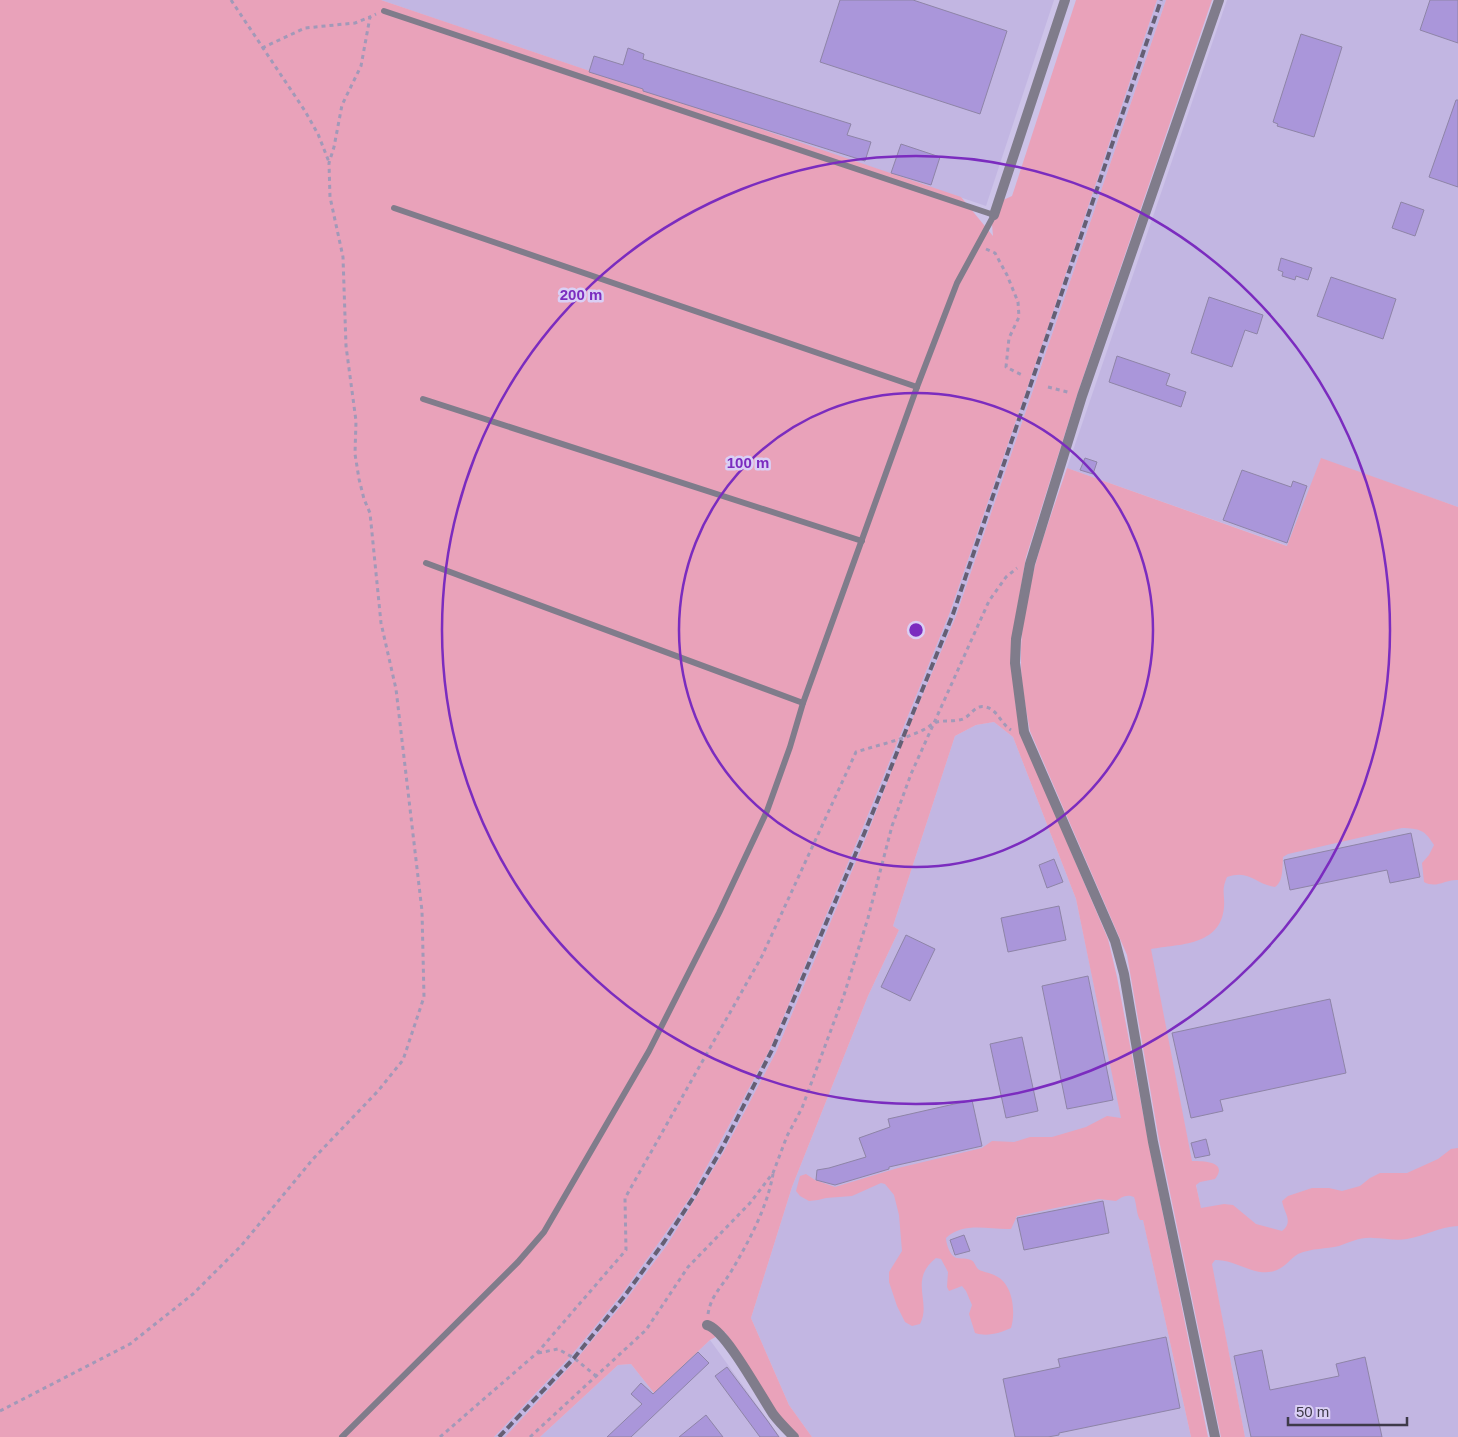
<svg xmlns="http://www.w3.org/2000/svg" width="1458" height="1437" font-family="Arial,sans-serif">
<rect width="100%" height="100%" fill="#cdc3e8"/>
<g fill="#c2b6e2">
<polygon points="381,0 1054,0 986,206"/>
<polygon points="1157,0 1166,0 956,616 904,739 867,835 776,1052 723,1153 667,1245 625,1301 574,1362 505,1437 494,1437 570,1357 621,1295 660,1241 691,1196 770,1049 861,832 950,612 1042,345"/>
<polygon points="1227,0 1458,0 1458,507 1321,459 1288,546 1067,468"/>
<polygon points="994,722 1013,737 1076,899 1137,1192 1191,1437 812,1437 789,1405 751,1318 792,1187 868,996 899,930 893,926 955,736 976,725"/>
<polygon points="1458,799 1458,1437 1245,1437 1134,864"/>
<polygon points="710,1340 780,1437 540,1437 618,1365 631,1364 654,1393"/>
</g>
<g fill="#e9a2ba">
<polygon points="0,0 381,0 961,197 993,236 992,224 1001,201 1012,196 1015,187 1076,0 1157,0 1042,345 950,612 861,832 770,1049 691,1196 660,1241 621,1295 570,1357 494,1437 0,1437"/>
<path d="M1166,0H1212L1079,389L1026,557L1012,638V663L1016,708L1021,734L1108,939L1117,977L1149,1145L1208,1437H1191L1143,1220H1140C1136,1213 1137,1205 1134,1197C1126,1194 1122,1197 1116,1201L1099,1199L1017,1216L1011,1229C990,1230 964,1221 946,1238C946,1243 949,1252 953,1256C957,1260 965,1257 971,1260C975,1262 975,1266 978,1269C982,1272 991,1273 996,1276C1013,1284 1016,1312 1011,1328C1000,1333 987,1337 975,1333L969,1314L972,1305L966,1291L962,1286L949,1291L947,1287L948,1272L941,1259L936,1258C908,1280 932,1302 920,1324L912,1326L905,1322L897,1306L889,1282V1272L902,1251L899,1215L894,1195L885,1184L881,1183L852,1196L826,1198L818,1200L809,1201L800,1196L796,1191L800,1176L806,1174L815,1180L835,1187L898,1168L982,1148L992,1141L1014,1142L1030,1137H1052L1086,1127L1107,1116L1121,1118L1076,899L1013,737L994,722L976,725L955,736L893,926L899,930L868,996L792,1187L751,1318L789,1405L812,1437H799L778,1415L725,1332L710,1340L654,1393L631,1364L618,1365L540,1437H505L574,1362L625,1301L667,1245L723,1153L776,1052L867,835L904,739L956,616Z"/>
<path d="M1321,458L1458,507V880C1445,879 1437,889 1424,882L1422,863L1429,855L1434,845C1424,829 1420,829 1402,828L1288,854L1283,857C1282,867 1284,881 1275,887C1255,884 1250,869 1227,877C1221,891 1225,894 1224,907C1221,946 1179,944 1151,949L1192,1161C1202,1161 1229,1161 1215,1179L1200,1182L1196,1185L1201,1208L1224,1204L1233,1205L1256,1224L1282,1231C1294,1222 1284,1213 1282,1201L1288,1196L1312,1188H1329L1342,1191L1360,1186L1370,1178L1380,1173H1407L1438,1159L1451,1149L1458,1148V1226C1438,1227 1426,1236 1407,1239C1395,1241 1384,1238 1373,1238C1360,1237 1351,1242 1339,1246C1326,1249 1312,1248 1298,1254C1291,1258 1285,1267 1277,1270C1256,1279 1236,1259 1215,1260L1212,1264L1245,1437H1221L1159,1140L1127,955L1030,731C1026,708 1021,685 1021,662C1020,595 1046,531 1067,468L1287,546Z"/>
</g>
<g fill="#aa96da" stroke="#8e84a7">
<polygon points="840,0 913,0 1007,31 980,114 820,62"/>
<polygon points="1430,0 1458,0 1458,43 1420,30"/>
<polygon points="1301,34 1342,47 1314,137 1277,126 1278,124 1273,122"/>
<polygon points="628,48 644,54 643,59 851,124 847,135 871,142 865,161 643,91 643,89 589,72 594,56 623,65"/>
<polygon points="1456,100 1458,100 1458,187 1429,177"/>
<polygon points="901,144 940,157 931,185 891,173"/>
<polygon points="1401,202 1424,210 1415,236 1392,228"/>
<polygon points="1281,258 1312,268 1308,280 1296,276 1295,280 1282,276 1283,272 1278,270"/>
<polygon points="1331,277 1396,299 1383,339 1317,316"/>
<polygon points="1209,297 1263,315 1257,334 1245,330 1232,367 1191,353"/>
<polygon points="1117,356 1170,374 1166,385 1186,392 1181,407 1109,382"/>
<polygon points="1085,458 1097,462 1093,474 1080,470"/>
<polygon points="1242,470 1291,487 1293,481 1307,486 1287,543 1223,520"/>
<polygon points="1411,833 1420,877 1390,883 1387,870 1290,890 1284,860"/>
<polygon points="1054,859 1063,882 1047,888 1039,865"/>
<polygon points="1059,906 1066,940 1008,952 1001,918"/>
<polygon points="906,935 935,949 910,1001 881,987"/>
<polygon points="1088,976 1113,1100 1067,1109 1042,986"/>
<polygon points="1330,999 1346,1073 1220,1100 1223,1111 1191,1118 1172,1033"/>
<polygon points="1022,1037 1038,1111 1006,1118 990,1044"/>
<polygon points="972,1100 982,1146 889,1167 889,1169 835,1185 816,1180 817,1170 829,1168 866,1157 859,1138 890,1127 888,1119"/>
<polygon points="1206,1139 1210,1155 1195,1158 1191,1143"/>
<polygon points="1103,1201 1109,1233 1024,1250 1017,1218"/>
<polygon points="964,1235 970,1251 955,1255 950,1240"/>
<polygon points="1166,1337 1180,1408 1059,1433 1059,1435 1048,1437 1015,1437 1003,1379 1060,1367 1058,1359"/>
<polygon points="1262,1350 1270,1390 1339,1376 1336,1364 1365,1357 1382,1437 1251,1437 1234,1356"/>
<polygon points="698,1352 709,1363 631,1437 607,1437 642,1404 631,1394 641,1383 653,1394"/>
<polygon points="727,1367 767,1420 779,1437 760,1437 715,1376"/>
<polygon points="706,1415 723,1437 679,1437"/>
</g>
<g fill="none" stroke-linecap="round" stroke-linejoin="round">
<g stroke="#a299b8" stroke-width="3" stroke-dasharray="4 4" stroke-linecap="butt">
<polyline points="231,0 305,111 318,134 329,162"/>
<polyline points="262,48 305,28 355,23 370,17"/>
<polyline points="986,249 995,253 1007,275 1018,302 1019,317 1009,338 1006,367 1022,375"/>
<polyline points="1048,387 1071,393"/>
<path d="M708,1314C711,1295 722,1287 732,1270C749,1241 767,1208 773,1174"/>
<polyline points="538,1353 558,1349 574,1358 596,1376"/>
<polyline points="0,1411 130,1344 193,1294 241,1246 313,1159 378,1091 403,1060 424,997 422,911 396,689 381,623 370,513 364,499 359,479 355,454 356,421 346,346 343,257 330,197 329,163 334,147 342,105 361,66 370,17 376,14"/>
<path d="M440,1437L537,1353L626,1250L625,1198L762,956L856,752C878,745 902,740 923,730C928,728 931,724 937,722C945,720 955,722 963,719C972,715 975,704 986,707C998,710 1001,724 1011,730"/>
<polyline points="530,1437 646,1330 688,1267 750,1203 773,1173 787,1136 802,1108 844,995 868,918 892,826 911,774 989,601 1006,577 1017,568"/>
</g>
<g stroke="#807c8b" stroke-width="6">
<polyline points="394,208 917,387"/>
<polyline points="423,399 862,541"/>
<polyline points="426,563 803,703"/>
<polyline points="342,1437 518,1262 544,1232 649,1051 719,913 767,811 790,747 803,703 917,387 957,283 994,215 384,11"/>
</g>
<g stroke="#807c8b" stroke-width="10">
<polyline points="994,215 1065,0"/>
<path d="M707,1325C725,1329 761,1396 773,1414C779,1422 787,1430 794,1437"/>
<polyline points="1215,1437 1153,1142 1124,974 1115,941 1024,732 1015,663 1016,639 1030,564 1082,396 1219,0"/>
</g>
<polyline stroke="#655f74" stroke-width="4" stroke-dasharray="8 4" stroke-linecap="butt" points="499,1437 574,1358 623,1298 664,1242 693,1198 721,1150 772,1050 864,834 953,614 1161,0"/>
</g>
<g fill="none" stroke="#7b2cbf" stroke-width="2.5">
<circle cx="916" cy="630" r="237"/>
<circle cx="916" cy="630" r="474"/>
</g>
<circle cx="916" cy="630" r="8" fill="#7b2cbf" stroke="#dacff5" stroke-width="2.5"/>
<g font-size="15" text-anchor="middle" font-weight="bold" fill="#7b2cbf" stroke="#dacff5" stroke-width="5" stroke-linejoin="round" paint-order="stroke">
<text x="581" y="300">200 m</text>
<text x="748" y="468">100 m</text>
</g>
<path d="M1288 1417v8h119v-8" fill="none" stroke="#3e3a49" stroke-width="2.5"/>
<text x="1296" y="1417" font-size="15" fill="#3e3a49" stroke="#dacff5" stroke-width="4" paint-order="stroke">50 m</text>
</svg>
